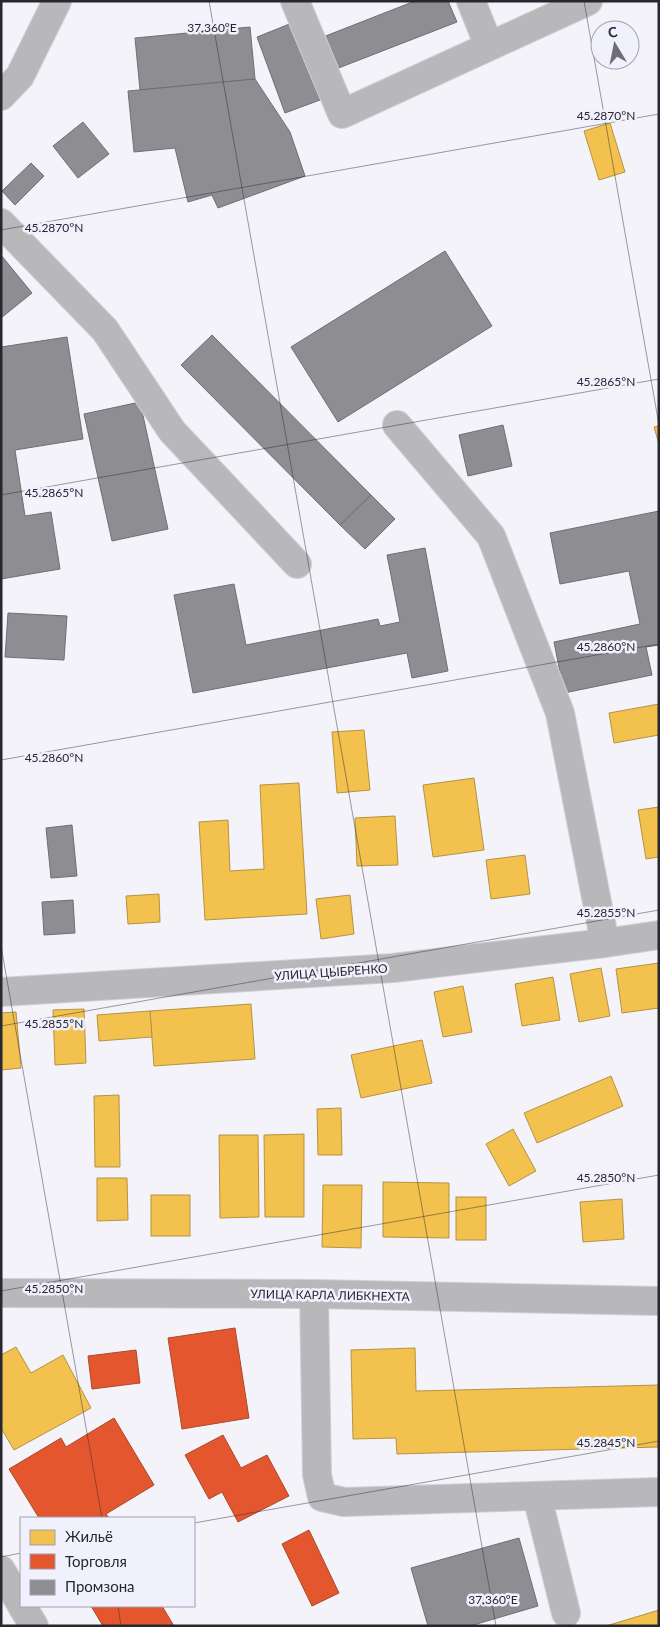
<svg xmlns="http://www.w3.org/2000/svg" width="660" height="1627" font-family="Lato,sans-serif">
<rect width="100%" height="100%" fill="#f4f3fa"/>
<g fill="#f2c14e" stroke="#b59345">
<polygon points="610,123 625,172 599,180 584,131"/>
<polygon points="659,426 659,444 654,427"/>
<polygon points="659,704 659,735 614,743 609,713"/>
<polygon points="364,730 370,790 337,793 332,732"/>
<polygon points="474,778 484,850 433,857 423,785"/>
<polygon points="299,783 307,914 205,920 199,822 228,820 230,871 264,869 260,785"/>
<polygon points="659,807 659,857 646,859 638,810"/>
<polygon points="395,816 398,865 357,866 355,818"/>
<polygon points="525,855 530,894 491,899 486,860"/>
<polygon points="159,894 160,922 128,924 126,896"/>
<polygon points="350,895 354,934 321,939 316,899"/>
<polygon points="659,963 659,1008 622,1013 616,969"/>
<polygon points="601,968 610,1016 579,1022 570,974"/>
<polygon points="553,977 560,1020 522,1026 515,984"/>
<polygon points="463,986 472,1032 443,1037 434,992"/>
<polygon points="251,1004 255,1059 154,1066 150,1011"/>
<polygon points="84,1009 86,1063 55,1065 53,1010"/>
<polygon points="150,1011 152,1037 99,1041 97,1015"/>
<polygon points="16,1012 21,1068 1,1070 1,1013"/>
<polygon points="422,1040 432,1083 361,1098 351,1055"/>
<polygon points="611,1076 623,1106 537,1143 524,1113"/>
<polygon points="119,1095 120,1167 95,1167 94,1096"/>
<polygon points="341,1108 342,1155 318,1155 317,1109"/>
<polygon points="513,1129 536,1171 509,1186 486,1144"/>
<polygon points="304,1134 304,1217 265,1217 264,1135"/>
<polygon points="219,1135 258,1135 259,1217 220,1218"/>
<polygon points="97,1178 127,1178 128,1220 97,1221"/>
<polygon points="383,1182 449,1183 449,1238 383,1237"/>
<polygon points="323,1185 362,1185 361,1248 322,1247"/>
<rect x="151" y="1195" width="39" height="41"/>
<rect x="456" y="1197" width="30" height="43"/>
<polygon points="622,1199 624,1239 583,1242 580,1202"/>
<polygon points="16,1347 31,1373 63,1355 91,1408 14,1450 1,1428 1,1355"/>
<polygon points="415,1348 416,1391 659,1385 659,1447 397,1454 396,1438 353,1439 351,1350"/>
<polygon points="659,1610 659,1626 606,1626"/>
</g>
<g fill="#e4572e" stroke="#ab492e">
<polygon points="235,1328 249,1418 182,1429 168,1338"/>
<polygon points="136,1350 140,1383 92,1389 88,1356"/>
<polygon points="114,1418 154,1485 106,1514 109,1518 39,1518 9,1469 61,1438 66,1447"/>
<polygon points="223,1435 241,1468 267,1455 289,1496 238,1522 222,1492 209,1499 185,1455"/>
<polygon points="309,1530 339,1593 312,1606 282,1544"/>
<polygon points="91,1606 162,1606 174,1626 103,1626"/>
</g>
<g fill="#8d8d92" stroke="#6e6e74">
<polygon points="415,1 448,1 457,22 336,69 323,37"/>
<polygon points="292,23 320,100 285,113 257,37"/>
<polygon points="250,27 255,79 140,90 135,38"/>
<polygon points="255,79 290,132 305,176 218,208 212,195 188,202 175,148 134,152 128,91"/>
<polygon points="83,122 109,154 78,178 53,146"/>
<polygon points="31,163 44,176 15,205 2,191"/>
<polygon points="445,251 492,326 338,422 291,347"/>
<polygon points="1,255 32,293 1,318"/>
<polygon points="212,335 371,495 340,525 181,365"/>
<polygon points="67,337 83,439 15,450 25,516 51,512 60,569 1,579 1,347"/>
<polygon points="140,402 168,529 112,541 84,414"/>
<polygon points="503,425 512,466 468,476 459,435"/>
<polygon points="371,495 395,519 365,549 340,525"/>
<polygon points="659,511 659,645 646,647 652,675 564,693 554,642 640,624 629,571 560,584 550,533"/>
<polygon points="425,548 448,671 412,678 407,653 193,693 174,595 234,584 246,645 378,619 380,626 400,622 387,555"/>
<polygon points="8,613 67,616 64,660 5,657"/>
<polygon points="72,825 77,876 51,878 46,828"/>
<polygon points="73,900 75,933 44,935 42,902"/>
<polygon points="519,1538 538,1606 470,1626 428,1626 411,1568"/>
</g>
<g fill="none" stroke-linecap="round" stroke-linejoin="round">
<defs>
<g id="minor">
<polyline points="295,1 342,114 588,1"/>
<polyline points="471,1 489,46"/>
<polyline points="1,96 20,76 57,1"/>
<polyline points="1,223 105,330 172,431 297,564"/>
<polyline points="397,425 491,536 560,713 605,943"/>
<polyline points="1,992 393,968 605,943 659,935"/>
<polyline points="1,1293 314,1294 659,1301"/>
<polyline points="314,1294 317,1475 322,1497 344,1502 659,1492"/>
<polyline points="537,1496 566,1613"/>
<polyline points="1,1570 21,1604"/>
<polyline points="22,1606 34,1626"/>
</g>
</defs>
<use href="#minor" stroke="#d0cfd5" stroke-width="30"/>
<use href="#minor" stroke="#b8b8bb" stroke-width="28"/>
</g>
<path fill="none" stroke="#27272f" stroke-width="1" stroke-opacity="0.45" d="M209,1L496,1626M584,1L659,425M1,230L659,114M1,495L659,379M1,760L659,644M1,946L102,1518M1,1026L659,910M1,1291L659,1175M194,1523L659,1441M1,1557L21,1553M118,1606L121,1626"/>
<g text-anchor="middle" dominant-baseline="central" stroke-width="5" stroke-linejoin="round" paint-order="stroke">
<g font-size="12" fill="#27272f" stroke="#f1f0fd">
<text transform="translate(331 972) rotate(-4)">УЛИЦА ЦЫБРЕНКО</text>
<text transform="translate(330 1295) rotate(1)">УЛИЦА КАРЛА ЛИБКНЕХТА</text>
</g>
</g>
<g font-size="12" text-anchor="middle" fill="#27272f" stroke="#f1f0fd" stroke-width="5" stroke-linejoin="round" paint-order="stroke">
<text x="212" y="32">37.360°E</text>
<text x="606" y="120">45.2870°N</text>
<text x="54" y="232">45.2870°N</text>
<text x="606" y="386">45.2865°N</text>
<text x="54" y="497">45.2865°N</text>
<text x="606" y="651">45.2860°N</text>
<text x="54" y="762">45.2860°N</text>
<text x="606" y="917">45.2855°N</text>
<text x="54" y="1028">45.2855°N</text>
<text x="606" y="1182">45.2850°N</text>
<text x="54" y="1293">45.2850°N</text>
<text x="606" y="1447">45.2845°N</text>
<text x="493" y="1604">37.360°E</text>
</g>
<rect width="660" height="1627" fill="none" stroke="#27272f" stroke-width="5"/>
<rect x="20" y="1517" width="175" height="90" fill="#f1f0fd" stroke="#a0a0ab"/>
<rect x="30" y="1530" width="25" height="15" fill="#f2c14e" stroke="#a0a0ab"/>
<text x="65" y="1542" font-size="15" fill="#27272f">Жильё</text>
<rect x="30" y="1554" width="25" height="15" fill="#e4572e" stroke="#a0a0ab"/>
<text x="65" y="1567" font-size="15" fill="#27272f">Торговля</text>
<rect x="30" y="1580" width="25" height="15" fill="#8d8d92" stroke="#a0a0ab"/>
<text x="65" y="1592" font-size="15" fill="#27272f">Промзона</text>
<g transform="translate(615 45) rotate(350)"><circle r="24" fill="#f1f0fd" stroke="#a0a0ab"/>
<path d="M0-4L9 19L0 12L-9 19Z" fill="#6f6e76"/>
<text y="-8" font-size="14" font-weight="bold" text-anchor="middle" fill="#27272f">С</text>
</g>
</svg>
